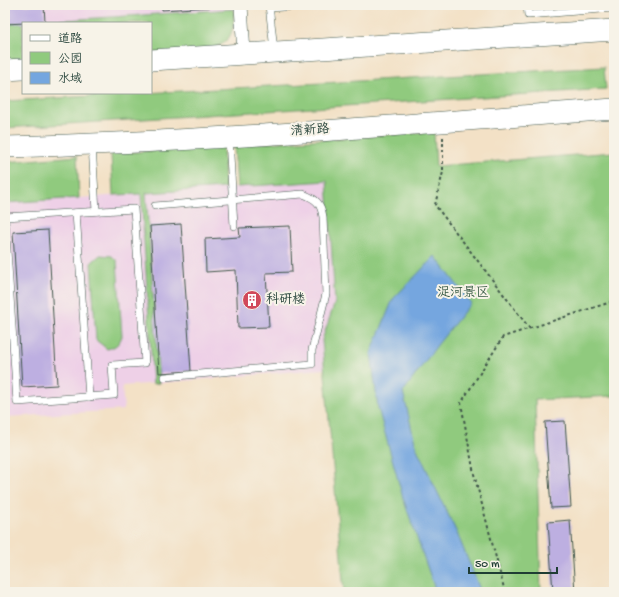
<svg xmlns="http://www.w3.org/2000/svg" width="619" height="597" font-family="'Gochi Hand','LXGW WenKai TC',sans-serif">
<rect width="100%" height="100%" fill="#f7f3e8"/>
<filter id="ink" filterUnits="userSpaceOnUse"><feTurbulence type="fractalNoise" baseFrequency=".025" numOctaves="2"/><feDisplacementMap in="SourceGraphic" scale="8" xChannelSelector="R" yChannelSelector="G"/><feConvolveMatrix kernelMatrix="1 2 1 2 8 2 1 2 1" color-interpolation-filters="sRGB"/></filter>
<filter id="wash" filterUnits="userSpaceOnUse"><feTurbulence type="fractalNoise" baseFrequency=".012" numOctaves="4" result="noise"/><feDisplacementMap in="SourceGraphic" scale="16" xChannelSelector="R" yChannelSelector="G"/><feGaussianBlur stdDeviation="0.9" result="paint"/><feColorMatrix in="noise" values="0 0 0 0 0 0 0 0 0 0 0 0 0 0 0 0 0 1.4 0 .05"/><feComposite in="paint" operator="in"/></filter>
<g filter="url(#wash)">
<rect width="100%" height="100%" fill="#f3e1c6"/>
<g fill="#eed0e7">
<polygon points="5,5 254,5 254,8 45,22"/>
<polygon points="327,181 335,302 322,340 324,369 122,386 124,410 5,417 5,203"/>
</g>
<g fill="#90ca7e" stroke="#588459">
<path d="M234,9C234,19 234,34 226,41C213,54 170,52 151,53V23H23V62L5,64V24Z"/>
<polygon points="604,67 606,89 5,128 5,101"/>
<polygon points="434,132 436,166 614,152 614,396 535,400 541,592 344,592 322,340 335,302 327,181 237,187 234,145"/>
<polygon points="223,145 225,188 146,193 159,383 153,384 141,194 113,195 111,154"/>
<polygon points="77,156 79,198 5,203 5,162"/>
<path d="M100,255L112,256L117,261L122,336C119,344 116,347 107,349L96,340L91,263Z"/>
</g>
<polygon fill="#74a6df" stroke="#4a728a" points="435,256 471,303 438,344 403,392 416,447 457,533 481,592 436,592 403,498 378,408 371,353 393,299"/>
<g id="blocks">
<g fill="#bdafe1">
<polygon points="5,5 44,5 45,22 5,24"/>
<polygon points="162,5 226,5 226,6 162,10"/>
<polygon points="181,224 191,371 159,373 150,226"/>
<polygon points="290,226 292,272 266,273 269,327 238,328 236,270 206,272 205,239 240,237 239,228"/>
<polygon points="48,230 57,385 22,387 13,232"/>
<polygon points="565,421 571,507 551,508 545,422"/>
<polygon points="570,520 575,592 553,592 548,522"/>
</g>
</g>
</g>
<g filter="url(#ink)">
<use href="#blocks" fill-opacity="0" stroke="#3f564a" stroke-width="1"/>
<g fill="none" stroke-linecap="round" stroke-linejoin="round">
<defs>
<g id="lane">
<polyline points="269,5 274,50"/>
<polyline points="527,5 528,15 614,8"/>
<polyline points="270,8 308,5"/>
<polyline points="229,138 234,226"/>
<polyline points="92,145 96,211"/>
<path d="M155,206L303,194C316,199 321,203 323,217L326,294L312,350V364L165,377"/>
<polyline points="76,213 89,397"/>
<polyline points="5,217 134,209 145,363 112,365 114,395 17,402 5,220"/>
</g>
<polyline id="street" points="241,5 244,54"/>
<g id="primary">
<polyline points="151,60 614,30"/>
<polyline points="5,70 23,69"/>
<path d="M5,147C208,142 411,124 614,109"/>
</g>
</defs>
<use href="#lane" stroke="#3f564a" stroke-width="8"/>
<use href="#street" stroke="#3f564a" stroke-width="14"/>
<use href="#primary" stroke="#3f564a" stroke-width="22"/>
<g stroke="#3f564a" stroke-width="2" stroke-dasharray="3 3" stroke-linecap="butt">
<polyline points="443,137 443,172 435,205 530,329"/>
<polyline points="505,592 474,474 461,403 503,337 614,301"/>
</g>
<use href="#lane" stroke="#fff" stroke-width="7"/>
<use href="#street" stroke="#fff" stroke-width="13"/>
<use href="#primary" stroke="#fff" stroke-width="21"/>
</g>
</g>
<defs>
<symbol id="building-disc" viewBox="-11 -11 22 22"><circle r="9.5" fill="#d1495b" stroke="#f7f3e8"/><path d="M-4-6H4V6H1V3H-1V6H-4ZM-2.5-4.3h1.7v1.8h-1.7ZM.8-4.3h1.7v1.8H.8ZM-2.5-1h1.7V.8h-1.7ZM.8-1h1.7V.8H.8Z" fill="#fff"/></symbol>
</defs>
<g fill-rule="evenodd">
<use href="#building-disc" x="241" y="289" width="22" height="22"/>
</g>
<g text-anchor="middle" dominant-baseline="central" stroke-width="4" stroke-linejoin="round" paint-order="stroke">
<g font-size="13" fill="#1f3d34" stroke="#f7f3e8">
<text transform="translate(310 131) rotate(-4)">清新路</text>
</g>
<g font-size="13" fill="#365943" stroke="#f7f3e8">
<text x="463" y="293">浞河景区</text>
</g>
<g font-size="13" fill="#1f3d34" stroke="#f7f3e8" text-anchor="start">
<text x="266" y="300">科研楼</text>
</g>
</g>
<rect width="619" height="597" fill="none" stroke="#f7f3e8" stroke-width="20"/>
<rect x="22" y="22" width="130" height="72" fill="#f7f3e8" stroke="#a1aaa0"/>
<rect x="30" y="35" width="20" height="6" fill="#ffffff" stroke="#a1aaa0"/>
<text x="58" y="42" font-size="12" fill="#1f3d34">道路</text>
<rect x="30" y="52" width="20" height="12" fill="#90ca7e" stroke="#a1aaa0"/>
<text x="58" y="62" font-size="12" fill="#1f3d34">公园</text>
<rect x="30" y="72" width="20" height="12" fill="#74a6df" stroke="#a1aaa0"/>
<text x="58" y="82" font-size="12" fill="#1f3d34">水域</text>
<path d="M469 567v6h88v-6" fill="none" stroke="#1f3d34" stroke-width="2"/>
<text x="475" y="567" font-size="12" fill="#1f3d34" stroke="#f7f3e8" stroke-width="3" paint-order="stroke">50 m</text>
</svg>
